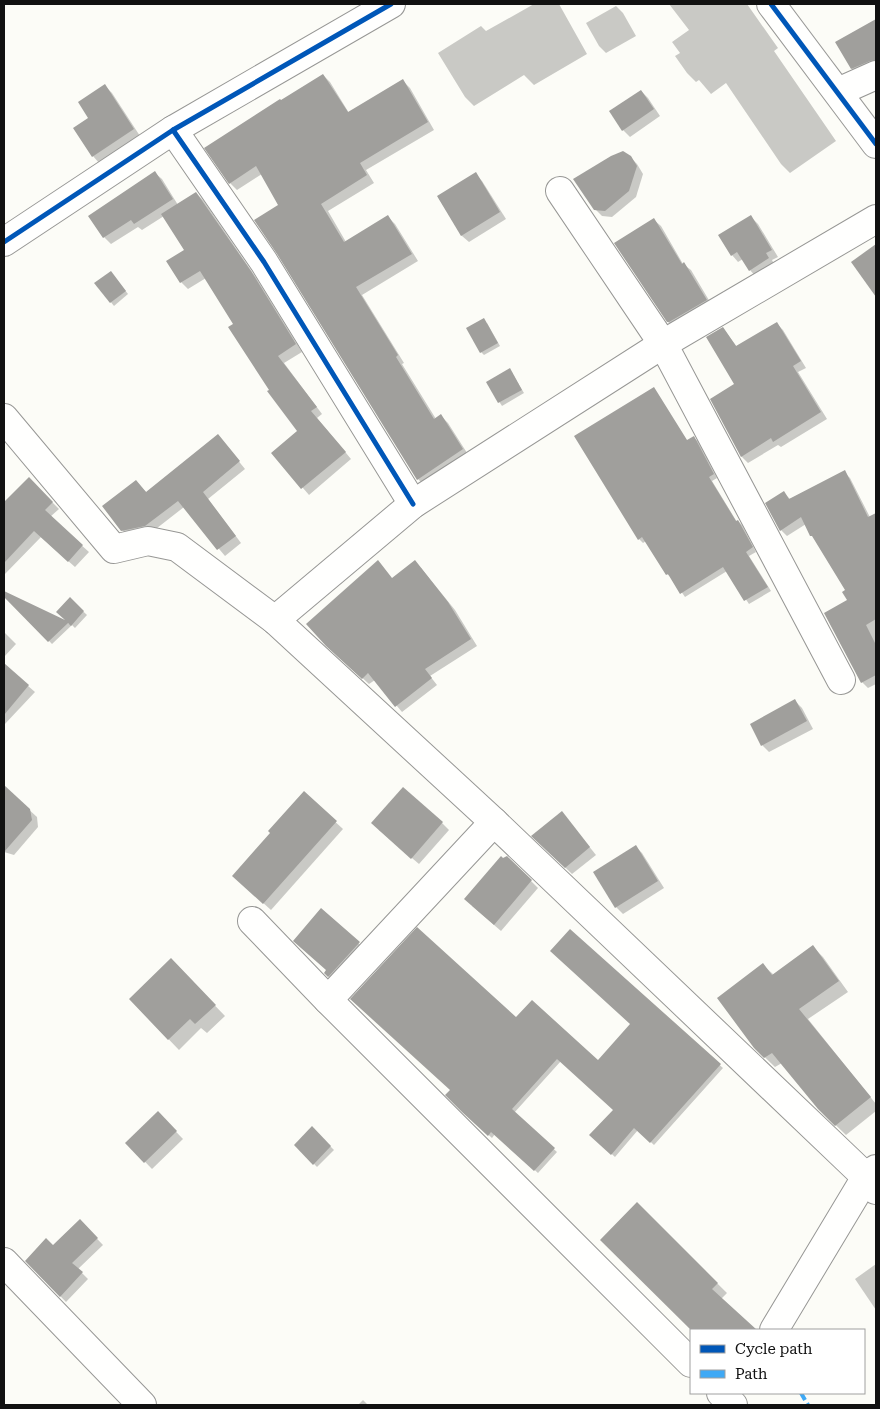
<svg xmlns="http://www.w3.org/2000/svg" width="880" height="1409" font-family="'Roboto Serif',serif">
<rect width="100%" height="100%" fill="#fcfcf7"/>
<g fill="#0003">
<polygon points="534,4 559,4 587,54 534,85 524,75 474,106 465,97 438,53 481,26 486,31"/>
<polygon points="669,4 747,4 778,48 774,51 836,141 790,173 781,164 726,83 711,94 699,80 696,82 687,73 675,56 680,53 672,42 689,30"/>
<polygon points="616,6 623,13 636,36 606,53 599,46 586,23"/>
<polygon points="876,20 876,65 856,73 852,69 837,43"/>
<polygon points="323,75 330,82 349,113 403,81 410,88 434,130 366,170 374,183 328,211 346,242 388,217 395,224 418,261 362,295 404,363 402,364 436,419 441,416 448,423 469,456 425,486 418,479 280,205 262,174 237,190 230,183 281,102"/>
<polygon points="105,86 112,93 140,136 99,163 93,156 90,118"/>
<polygon points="641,91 648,98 660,116 630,137 623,130"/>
<polygon points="630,157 637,164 643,174 636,197 612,217 602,216 595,209"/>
<polygon points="155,173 162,179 178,205 196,193 203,200 257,279 302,352 284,363 322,414 317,418 351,459 309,495 273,453 299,431 270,390 235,324 206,278 188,289 181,282 168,262 185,251 164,216 142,230 138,227 111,244 104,237"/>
<polygon points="475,174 482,181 506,219 469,242 462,236 438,197"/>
<polygon points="751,217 758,224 778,257 772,260 775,266 756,277 750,270 743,259 738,262 732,255"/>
<polygon points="654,220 661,226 683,264 691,270 713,307 675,329 668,322"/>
<polygon points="114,276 128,294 114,306 96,284"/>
<polygon points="487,323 500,346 484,355 481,352"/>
<polygon points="776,323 783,330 806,368 798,372 827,419 781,447 778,445 748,463 742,457 711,399 736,384 723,328 737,347"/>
<polygon points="512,373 524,393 502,406 487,383"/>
<polygon points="653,388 687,441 694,438 698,441 717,478 712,481 737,522 738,521 742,525 756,552 749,556 771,591 749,604 727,571 685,597 672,578 667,574 646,541 643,543 639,539"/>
<polygon points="224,443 245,469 208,499 241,543 225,556 184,507 152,532 129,537 122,530 136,481 147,493"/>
<polygon points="844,472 850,478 876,529 876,684 868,688 862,682 846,590 806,524 787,536 781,530 784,493 790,499"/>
<polygon points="29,479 59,509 50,517 89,552 75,567 41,537 4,575 4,504"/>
<polygon points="421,568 455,610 477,646 430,676 437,685 402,712 375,680 369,684 334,652"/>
<polygon points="4,592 70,624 70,599 87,615 75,628 72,625 52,644 4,595"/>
<polygon points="4,632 16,644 4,657"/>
<polygon points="4,665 35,692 4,725"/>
<polygon points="795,701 802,708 813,729 769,752 762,745"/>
<polygon points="4,787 37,817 38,827 14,855 4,852"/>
<polygon points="304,793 343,829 271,910 241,883 272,833"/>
<polygon points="568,820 596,855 572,874 533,836"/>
<polygon points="442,823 449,830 419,864 379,830"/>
<polygon points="636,847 642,853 664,888 623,914 616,907"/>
<polygon points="507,857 538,888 501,931 472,906"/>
<polygon points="321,910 366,950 335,983 325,973 328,971"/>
<polygon points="570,931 723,1068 654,1145 638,1130 615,1157 591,1135 615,1110 561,1061 514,1113 557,1152 538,1173 495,1134 492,1138 467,1115 516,1019 598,1062 632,1025"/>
<polygon points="813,947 823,957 848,992 808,1019 876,1104 876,1111 846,1135 819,1109 782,1063 775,1067 754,1047 763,965 774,975"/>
<polygon points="171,960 225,1016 207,1033 201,1028 179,1050 130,999"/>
<polygon points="158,1113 183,1139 152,1169 127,1143"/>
<polygon points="312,1128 334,1150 317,1167 296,1145"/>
<polygon points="637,1204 727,1293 721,1299 755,1330 693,1330 601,1240"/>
<polygon points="80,1221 103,1245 78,1269 88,1279 66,1302 26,1261 53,1247"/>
<polygon points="876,1264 876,1310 855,1279"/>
<polygon points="363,1400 368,1405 358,1405"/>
</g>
<g fill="#a09f9c">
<polygon points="876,19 876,60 870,61 851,69 835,42"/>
<polygon points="323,74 348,112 403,79 428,122 360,163 367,175 321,204 344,242 388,215 412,254 356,287 398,355 396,357 434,419 441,414 463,449 417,480 277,254 254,220 278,205 256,166 229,184 204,148 280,99 281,100"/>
<polygon points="105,84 134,129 92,157 73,128 88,118 78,102"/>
<polygon points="641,90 654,109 622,131 609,111"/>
<polygon points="623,151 631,156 637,166 629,191 605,211 594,210 573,179 611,156"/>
<polygon points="155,171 173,199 134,224 131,220 103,238 88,216"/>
<polygon points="476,172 500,212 461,236 437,196"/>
<polygon points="196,192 251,271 296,344 278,356 317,407 311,411 346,452 301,489 271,453 297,431 267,391 269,390 228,327 233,324 200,271 180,283 166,261 184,250 161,214"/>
<polygon points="751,215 772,250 766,253 769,258 749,271 737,252 731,256 718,235"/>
<polygon points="654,218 682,264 684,262 707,300 669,322 667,322 614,243"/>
<polygon points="876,244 876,297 851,262"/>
<polygon points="111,271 126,291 110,303 94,283"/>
<polygon points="484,318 498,343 480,353 466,328"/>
<polygon points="777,322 801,361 793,366 821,412 773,442 771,438 741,457 710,399 734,384 706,337 723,327 736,346"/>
<polygon points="510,368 522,390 498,403 486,382"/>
<polygon points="654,387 687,440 694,436 714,474 709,477 736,521 738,520 753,547 746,552 768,587 744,601 723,567 680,594 668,574 666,575 642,537 638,540 574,436"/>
<polygon points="218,434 240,461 203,492 236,536 217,550 178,501 145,526 121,531 102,506 136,480 146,492"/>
<polygon points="845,470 868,517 876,513 876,619 866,625 876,645 876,675 861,683 824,613 847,600 842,592 845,590 812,536 810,536 801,517 780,531 765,503 784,491 789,499"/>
<polygon points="29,477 53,502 45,510 83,545 68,562 34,531 4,563 4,502"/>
<polygon points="378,560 392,578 415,560 448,602 471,639 425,669 432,678 395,707 368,673 362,679 326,646 306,624"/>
<polygon points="4,591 65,620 56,612 70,597 84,611 71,626 68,623 48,642 4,597"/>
<polygon points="4,663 29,685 4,715"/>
<polygon points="795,699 807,721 761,746 750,724"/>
<polygon points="4,785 30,809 32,820 4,852"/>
<polygon points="403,787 443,822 411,859 371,823"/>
<polygon points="304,791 337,821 263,904 232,876 270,833 268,831"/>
<polygon points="562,811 590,847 565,868 531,836"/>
<polygon points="636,845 658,881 615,908 593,872"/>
<polygon points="501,856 503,858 507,856 532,880 494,925 464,899"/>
<polygon points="321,908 360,942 328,977 324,973 326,970 293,941"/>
<polygon points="417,927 516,1017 532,1000 598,1060 630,1024 550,951 570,929 721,1064 650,1143 634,1128 611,1155 589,1135 613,1110 557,1059 512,1109 555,1148 534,1171 491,1132 488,1136 462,1112 445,1095 450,1090 350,999"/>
<polygon points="813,945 839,981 799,1009 871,1097 835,1126 818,1109 772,1053 764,1058 754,1048 717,998 763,963 772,975"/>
<polygon points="171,958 216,1005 195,1024 190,1019 168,1040 129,999"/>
<polygon points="158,1111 177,1131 144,1163 125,1143"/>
<polygon points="312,1126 331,1146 313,1165 294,1145"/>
<polygon points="637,1202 718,1283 712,1289 757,1330 691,1330 600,1240"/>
<polygon points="80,1219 98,1238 72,1263 83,1272 60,1297 25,1261 46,1238 53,1245"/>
</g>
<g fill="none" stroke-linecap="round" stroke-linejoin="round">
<defs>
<g id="minor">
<polyline points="771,4 876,144"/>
<polyline points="838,92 876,75"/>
<polyline points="173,130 264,262 413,504"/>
<polyline points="560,191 663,344 841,680"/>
<polyline points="4,242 173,130 391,4"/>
<polyline points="4,418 114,549 148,541 177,547 275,620 494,822 866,1177 876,1190"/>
<polyline points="275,620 413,504 663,344 876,219"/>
<polyline points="252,921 328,1000 691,1363"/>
<polyline points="328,1000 494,822"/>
<polyline points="4,1262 142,1405"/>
<polyline points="774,1330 866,1177 876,1169"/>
<polyline points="721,1393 733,1405"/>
</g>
</defs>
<use href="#minor" stroke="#979795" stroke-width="30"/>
<use href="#minor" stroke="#fffffe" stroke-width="28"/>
<polyline stroke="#3fa9f5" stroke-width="4" stroke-dasharray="8 4" stroke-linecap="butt" points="801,1393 808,1405"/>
<defs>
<g id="cycleway">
<polyline points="771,4 876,144"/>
<polyline points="173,130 264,262 413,504"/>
<polyline points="4,242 173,130 391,4"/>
</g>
</defs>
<use href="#cycleway" stroke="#fff" stroke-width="8"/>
<use href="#cycleway" stroke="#0057b8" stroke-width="5"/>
</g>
<rect width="880" height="1409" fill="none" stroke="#111111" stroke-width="10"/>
<rect x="690" y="1329" width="175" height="65" fill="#ffffff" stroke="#a0a0a0"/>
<rect x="700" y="1345" width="25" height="8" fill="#0057b8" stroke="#a0a0a0"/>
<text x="735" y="1354" font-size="15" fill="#111111">Cycle path</text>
<rect x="700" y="1370" width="25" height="8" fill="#3fa9f5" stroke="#a0a0a0"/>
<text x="735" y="1379" font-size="15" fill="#111111">Path</text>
</svg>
